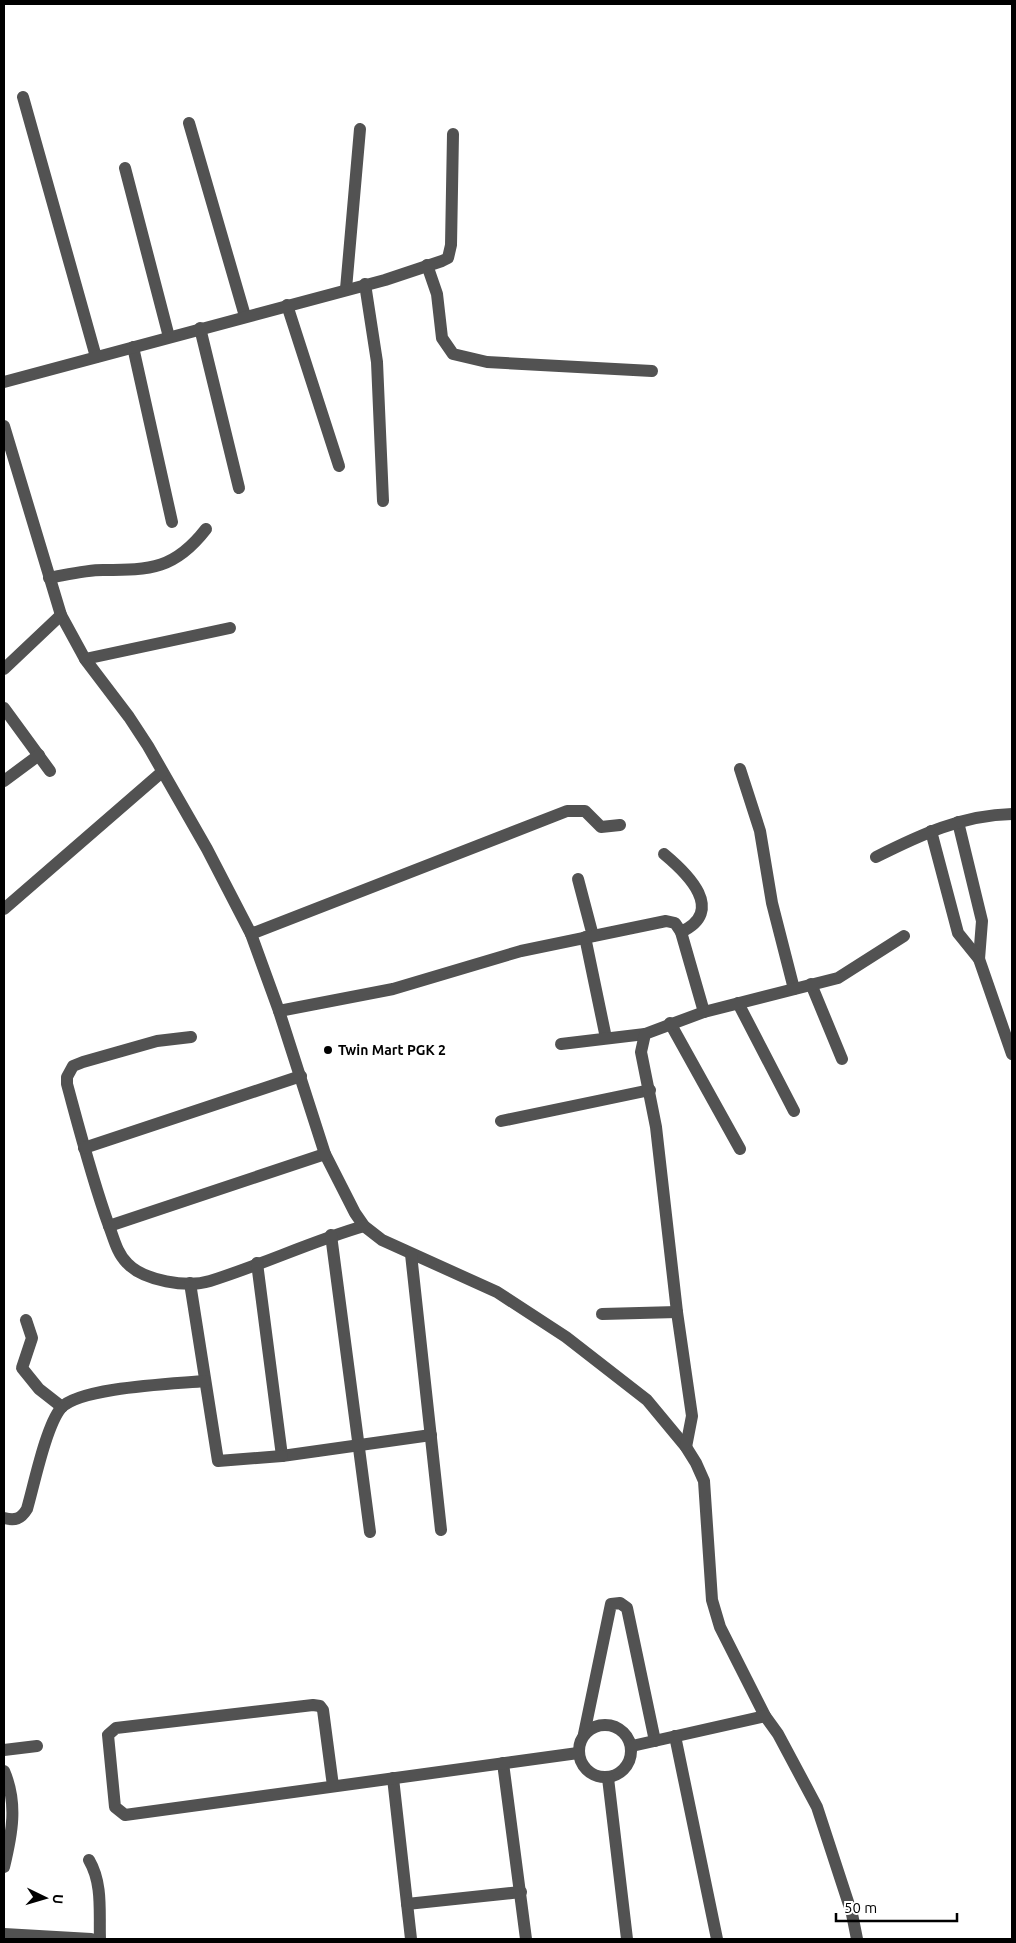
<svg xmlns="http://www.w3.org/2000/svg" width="1016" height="1943" font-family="Ubuntu,sans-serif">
<rect width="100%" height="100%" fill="#fff"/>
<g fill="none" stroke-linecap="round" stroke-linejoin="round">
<g stroke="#525252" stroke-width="12">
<polyline points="23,97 96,357"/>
<polyline points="189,123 245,316"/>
<polyline points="125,168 169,337"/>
<polyline points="427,265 437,294 442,338 453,354 487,362 652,371"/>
<polyline points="365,284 377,362 383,501"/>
<polyline points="346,289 360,129"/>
<polyline points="287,305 339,466"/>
<polyline points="200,328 239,488"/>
<polyline points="133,347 172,522"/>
<polyline points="4,382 385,280 442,261 448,258 451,245 453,134"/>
<polyline points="4,426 61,615 85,659 129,717 148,746 207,849 251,934 279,1011 325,1154 355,1213 364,1226 382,1240 497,1292 566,1337 647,1400 686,1447 696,1463 704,1481 712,1600 720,1627 765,1716 778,1734 817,1807 852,1914 857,1939"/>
<path d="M49,578C66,575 85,570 103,570C151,570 175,569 206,529"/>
<polyline points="85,659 230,628"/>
<polyline points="4,669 61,615"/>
<polyline points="4,708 50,771"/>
<polyline points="740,769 760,831 772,903 794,989"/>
<polyline points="4,781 39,755"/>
<polyline points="958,822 982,921 979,959"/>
<polyline points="931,831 958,933 979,959 1012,1054"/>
<path d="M664,854C688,874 726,911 681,932"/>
<path d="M876,857C920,835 962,815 1012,814"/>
<polyline points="578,879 593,936"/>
<polyline points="4,909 162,772"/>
<polyline points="251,934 567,811 585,811 601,827 620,825"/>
<polyline points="585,937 606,1038"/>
<polyline points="811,984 842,1059"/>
<polyline points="738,1003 794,1111"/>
<polyline points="279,1011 393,989 521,951 666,921 675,923 681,932 704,1012"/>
<polyline points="670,1023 740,1149"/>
<path d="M191,1037L157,1041L83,1062L73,1066L67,1077V1084C80,1132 92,1179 109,1226C114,1239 117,1253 127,1263C144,1281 187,1288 210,1281C262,1265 312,1241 364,1226"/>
<polyline points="561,1044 645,1034"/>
<polyline points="501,1121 650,1090"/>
<polyline points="84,1148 301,1076"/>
<polyline points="109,1226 325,1154"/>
<polyline points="331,1235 370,1532"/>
<polyline points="411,1254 441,1530"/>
<polyline points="257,1263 282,1456 431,1435"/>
<polyline points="190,1283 218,1461 282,1456"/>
<polyline points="602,1314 677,1312"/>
<polyline points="26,1320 32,1338 22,1368 39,1389 62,1407"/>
<polyline points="686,1447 692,1416 677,1312 656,1127 641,1052 645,1034 704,1012 838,978 904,936"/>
<path d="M4,1518C15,1521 21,1519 27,1509C34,1485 46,1426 61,1408C80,1387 174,1384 205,1381"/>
<circle cx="605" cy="1751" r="26"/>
<polyline points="584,1734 611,1604 620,1603 627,1608 655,1741"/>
<polyline points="675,1736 717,1939"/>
<polyline points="632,1746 765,1716"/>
<polyline points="4,1750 37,1746"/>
<polyline points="503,1763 526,1939"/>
<path d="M4,1771C18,1803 12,1834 4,1867"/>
<polyline points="393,1778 411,1939"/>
<polyline points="608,1778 627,1939"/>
<polyline points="333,1786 323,1710 320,1706 313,1705 116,1728 108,1735 115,1807 125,1815 578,1753"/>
<path d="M89,1860C103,1884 99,1912 100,1939"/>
<polyline points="407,1904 521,1892"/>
<polyline points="4,1934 91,1939"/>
</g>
</g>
<circle fill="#000" stroke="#fff" stroke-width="2" cx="328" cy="1050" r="5"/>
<g text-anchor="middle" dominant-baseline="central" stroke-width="4" stroke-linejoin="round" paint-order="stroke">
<g font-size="14" font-weight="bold" fill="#000" stroke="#fff" text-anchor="start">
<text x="338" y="1050">Twin Mart PGK 2</text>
</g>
</g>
<rect width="1016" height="1943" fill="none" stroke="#000000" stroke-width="10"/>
<g transform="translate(45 1898) rotate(95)" stroke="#ffffff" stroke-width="4" paint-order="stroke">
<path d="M0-4L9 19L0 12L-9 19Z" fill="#000000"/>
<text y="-8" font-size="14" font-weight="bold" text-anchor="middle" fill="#000000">U</text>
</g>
<path d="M836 1913v8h121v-8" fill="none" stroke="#000000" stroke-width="2.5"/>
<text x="844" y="1913" font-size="15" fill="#000000" stroke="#ffffff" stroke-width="4" paint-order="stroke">50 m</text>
</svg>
